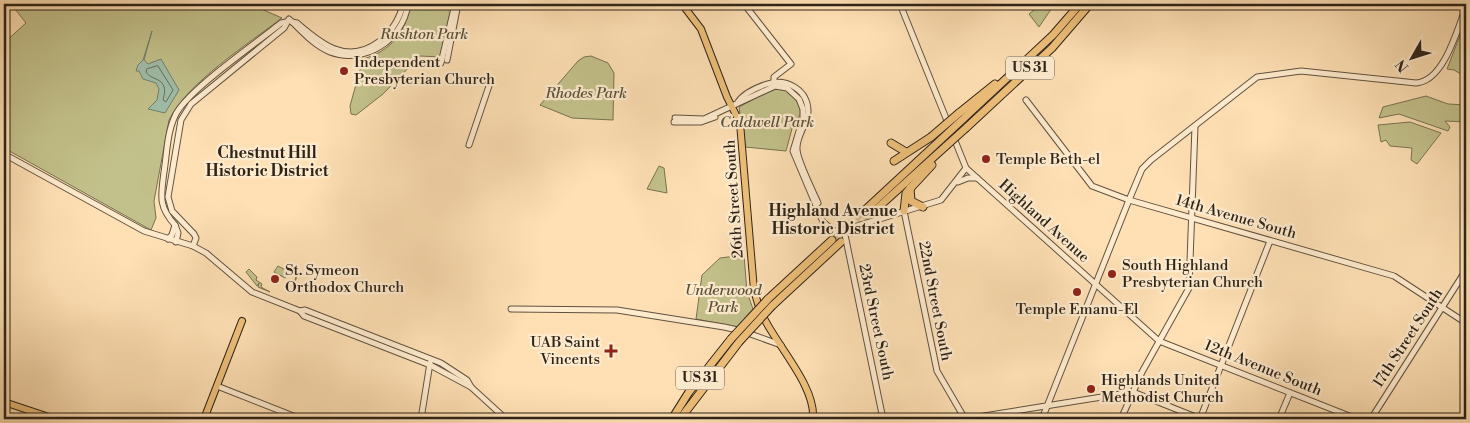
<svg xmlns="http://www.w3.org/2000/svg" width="1470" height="423" font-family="'Libre Bodoni',serif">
<rect width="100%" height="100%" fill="#fee0b4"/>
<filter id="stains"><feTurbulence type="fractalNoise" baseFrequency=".004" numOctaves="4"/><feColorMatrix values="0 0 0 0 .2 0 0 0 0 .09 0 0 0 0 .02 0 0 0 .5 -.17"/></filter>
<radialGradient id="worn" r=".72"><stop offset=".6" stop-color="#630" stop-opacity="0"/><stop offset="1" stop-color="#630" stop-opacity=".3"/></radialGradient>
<g fill="#c3c18b" stroke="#787252">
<path d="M11,4H250L282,18C248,44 187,83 169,120L154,201L156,218L151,230L4,148V43L26,23Z"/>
<path d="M410,4H452L441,57L420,56L383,94L356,115L351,114L350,106L363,59C391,51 406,32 410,4Z"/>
<polygon points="1042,4 1054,5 1039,27 1029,14"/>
<polygon points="1466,20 1466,77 1454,70 1447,69"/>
<polygon points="591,56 608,63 614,73 613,120 572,118 540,105 578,61 584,57"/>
<path d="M780,88C792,90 799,102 801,114L793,125L786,151L745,147L739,107L767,92Z"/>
<polygon points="1426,96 1448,104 1466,105 1466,122 1445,121 1450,127 1448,131 1399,114 1379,118 1383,107"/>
<polygon points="1410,122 1441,133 1417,164 1411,160 1412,148 1390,146 1386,140 1381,142 1378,125"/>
<polygon points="659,166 664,168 667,193 647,189"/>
<polygon points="744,255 747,292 753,309 737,327 696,319 702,275 720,258"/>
<polygon points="278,266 297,276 294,285 296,276 288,273 285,278 274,272"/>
<polygon points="249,269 257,277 256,280 262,284 261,287 270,292 258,287 259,283 257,286 246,272"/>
<polygon points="1041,413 1039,419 992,419"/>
</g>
<polygon fill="#a0bea9" stroke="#72806f" points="152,31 144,60 148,64 161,59 179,90 165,113 148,109 157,100 159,89 156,83 143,79 139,71 136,71 138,65 143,60"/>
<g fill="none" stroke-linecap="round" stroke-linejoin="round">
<path stroke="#667061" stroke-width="1" d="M158,66L173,90L166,102L163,100C170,76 152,82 146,72L147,69Z"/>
<polyline stroke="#a0bea9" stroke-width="3" points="556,419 559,417 562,419"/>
<g stroke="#d4ba95" stroke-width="7" stroke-dasharray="7 3.5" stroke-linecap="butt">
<polyline points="832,240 865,210"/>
<polyline points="842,242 872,213"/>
</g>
<defs>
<g id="minor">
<polyline points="744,4 791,64 774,77 774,84"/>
<polyline points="900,4 966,168 1159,341 1357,419"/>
<path d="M292,22L297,23C308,32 321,44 335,49C367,61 397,33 403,4"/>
<polyline points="447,60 458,4"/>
<polyline points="441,63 455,4"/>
<polyline points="1026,100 1092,186 1129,200 1394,276 1466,323"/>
<path d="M738,102C744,93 758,87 767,84C786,78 808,89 808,112C807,124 796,137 797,149C797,160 813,191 818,203"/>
<polyline points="675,118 704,119 775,86 787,88 799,99 803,109 803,118 793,151 823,222 834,231 844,230 941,200 966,168"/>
<polyline points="674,122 701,122 715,117"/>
<polyline points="469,145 491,80"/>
<polyline points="4,154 144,231 193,246 206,253 252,292 300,311 304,316 430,365 471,387"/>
<polyline points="958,182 968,178 977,178"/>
<polyline points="904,211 937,371 965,419"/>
<polyline points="175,225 178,233 176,242"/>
<polyline points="844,230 883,419"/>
<path d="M168,239L172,235L175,225C158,206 161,196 164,172C167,153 167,133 175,116C186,91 257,43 281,23L286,22"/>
<path d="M193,246L196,238L194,234L172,211L168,197L181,120L191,104L284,28L289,19C301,30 313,45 330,52C365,65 403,40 408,4"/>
<polyline points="511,309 617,310 724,327 742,331 781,345"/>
<polyline points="300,311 305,310 441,363 467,380 471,387 506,419"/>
<polyline points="217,386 301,419"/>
<polyline points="1133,392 1201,419"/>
<polyline points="421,419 430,363"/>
<polyline points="965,419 1133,392"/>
<path d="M1042,419L1129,200L1142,169L1151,160L1257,77L1301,71L1416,83C1444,81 1457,30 1466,7"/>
<polyline points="1121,419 1142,372 1189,288 1195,126"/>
<polyline points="1200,419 1270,241"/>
<polyline points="1279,419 1290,393"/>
<polyline points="1371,419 1466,270"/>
</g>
<g id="major">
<path d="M682,4L701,29L727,97L740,123L754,290C756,297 758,305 761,312C774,343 816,385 813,419"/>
<polyline points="4,402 55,419"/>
<polyline points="204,419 242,321"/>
</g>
<g id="highway">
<polyline points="959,113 995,84"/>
<polyline points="962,120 1053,35 1080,4"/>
<polyline points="966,128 1052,48 1090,4"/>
<polyline points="891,143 906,152"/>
<polyline points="894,161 931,137"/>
<polyline points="910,188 911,201 923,207"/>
<polyline points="865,210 934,146"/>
<polyline points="904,211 906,193 932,165"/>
<polyline points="872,213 946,146"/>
<polyline points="768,299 832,240"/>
<polyline points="772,306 841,242"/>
<polyline points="672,419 689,392 731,339"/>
<polyline points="680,419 739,342"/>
</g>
</defs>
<use href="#minor" stroke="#615240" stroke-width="7"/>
<use href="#major" stroke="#2d2319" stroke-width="8"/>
<use href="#highway" stroke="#2d2319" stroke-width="9"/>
<use href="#minor" stroke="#feebce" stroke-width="5"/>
<use href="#major" stroke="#efc07a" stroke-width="6"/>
<use href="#highway" stroke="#efc07a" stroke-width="7"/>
<defs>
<g id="highway-bridge">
<polyline points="931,137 959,113"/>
<polyline points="934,146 962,120"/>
<polyline points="946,146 966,128"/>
<polyline points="731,339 768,299"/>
<polyline points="739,342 772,306"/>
</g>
</defs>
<use href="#highway-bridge" stroke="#2d2319" stroke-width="9" stroke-linecap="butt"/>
<use href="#highway-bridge" stroke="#efc07a" stroke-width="7"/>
</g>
<g fill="#8f2418" stroke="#feebce" stroke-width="2">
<circle cx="344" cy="71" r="5"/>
<circle cx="986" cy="159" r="5"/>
<circle cx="1112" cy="274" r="5"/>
<circle cx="275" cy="279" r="5"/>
<circle cx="1077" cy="292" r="5"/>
<path d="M608.5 343.5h5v5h5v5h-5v5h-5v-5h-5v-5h5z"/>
<circle cx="1091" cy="389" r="5"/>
</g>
<g text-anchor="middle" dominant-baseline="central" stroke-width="4.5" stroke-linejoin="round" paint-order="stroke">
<g fill="#feebce" stroke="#6c5f4f" stroke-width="1">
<rect x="1006" y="56.5" width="48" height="23" rx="4"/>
<rect x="676" y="366.5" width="48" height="23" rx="4"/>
</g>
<g font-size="14" font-weight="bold" fill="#2d2319">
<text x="1030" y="68">US 31</text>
<text x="700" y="378">US 31</text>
</g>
<g font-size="15" font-style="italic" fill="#5a523b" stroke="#feebce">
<text x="424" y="34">Rushton Park</text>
<text x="586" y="93">Rhodes Park</text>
<text x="767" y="122">Caldwell Park</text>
<text x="723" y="290">Underwood<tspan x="723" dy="17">Park</tspan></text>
</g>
<g font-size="15" fill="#2d2319" stroke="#feebce" text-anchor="start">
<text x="354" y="62">Independent<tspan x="354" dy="17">Presbyterian Church</tspan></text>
<text x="996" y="159">Temple Beth-el</text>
<text x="1122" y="265">South Highland<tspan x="1122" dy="17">Presbyterian Church</tspan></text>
<text x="285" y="270">St. Symeon<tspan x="285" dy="17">Orthodox Church</tspan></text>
<text x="1077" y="309" text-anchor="middle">Temple Emanu-El</text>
<text x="600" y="342" text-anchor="end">UAB Saint<tspan x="600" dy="17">Vincents</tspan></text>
<text x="1101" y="380">Highlands United<tspan x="1101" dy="17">Methodist Church</tspan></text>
</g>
<g font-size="15" fill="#2d2319" stroke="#feebce">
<text transform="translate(734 199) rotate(-94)">26th Street South</text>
<text transform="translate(1236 217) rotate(16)">14th Avenue South</text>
<text transform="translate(1044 221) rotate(42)">Highland Avenue</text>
<text transform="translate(935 301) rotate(79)">22nd Street South</text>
<text transform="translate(876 322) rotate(78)">23rd Street South</text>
<text transform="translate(1408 338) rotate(-57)">17th Street South</text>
<text transform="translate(1263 368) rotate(22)">12th Avenue South</text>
</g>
<g font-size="16" font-weight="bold" fill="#2d2319" stroke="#feebce">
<text x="267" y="153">Chestnut Hill<tspan x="267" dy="18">Historic District</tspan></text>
<text x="833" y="211">Highland Avenue<tspan x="833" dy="18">Historic District</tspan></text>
</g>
</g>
<rect width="1470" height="423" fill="none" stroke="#fee0b4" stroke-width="20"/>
<rect x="5" y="5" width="1460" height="413" fill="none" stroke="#2d2319" stroke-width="2.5"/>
<rect x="10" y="10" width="1450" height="403" fill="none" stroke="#2d2319"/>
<g transform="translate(1412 58) rotate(231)" stroke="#feebce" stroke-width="4" paint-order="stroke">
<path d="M0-4L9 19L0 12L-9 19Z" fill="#2d2319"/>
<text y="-8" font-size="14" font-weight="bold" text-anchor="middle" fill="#2d2319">N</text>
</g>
<rect width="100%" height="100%" filter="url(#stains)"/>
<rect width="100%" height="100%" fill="url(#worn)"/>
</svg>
